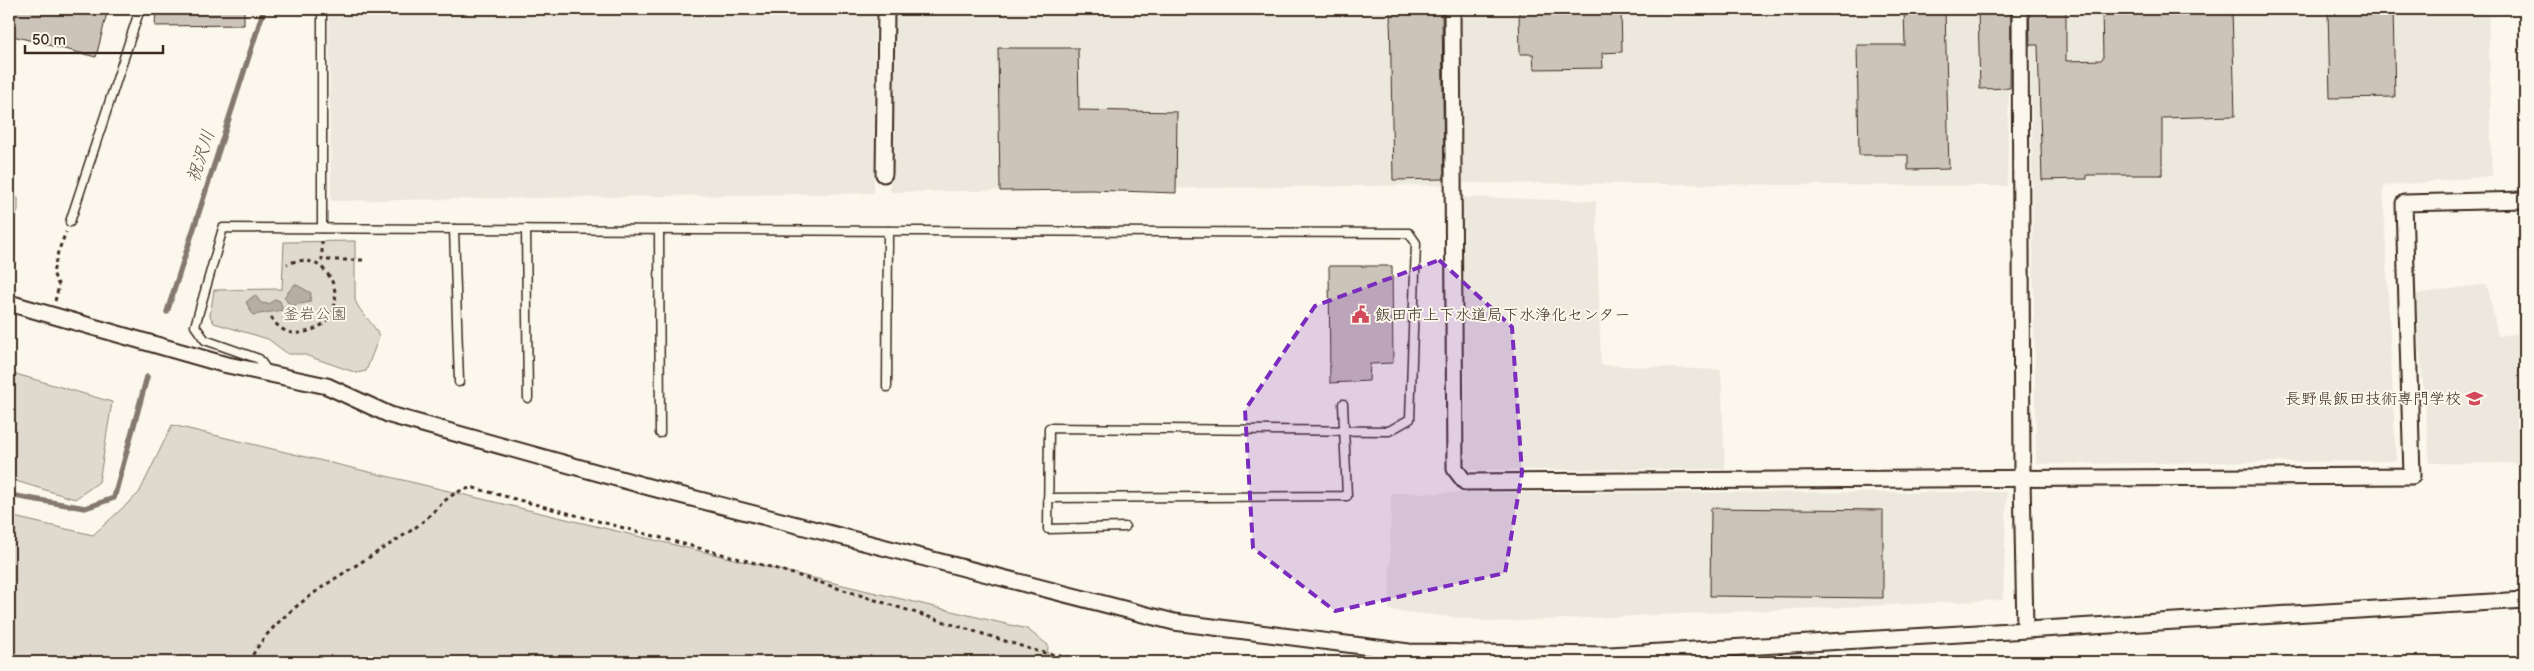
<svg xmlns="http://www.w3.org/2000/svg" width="2534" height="671" font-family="'Balsamiq Sans','Klee One',sans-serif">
<rect width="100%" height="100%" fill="#fbf7ec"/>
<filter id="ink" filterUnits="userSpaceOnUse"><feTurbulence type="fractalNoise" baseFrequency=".02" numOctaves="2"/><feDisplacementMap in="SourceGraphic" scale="10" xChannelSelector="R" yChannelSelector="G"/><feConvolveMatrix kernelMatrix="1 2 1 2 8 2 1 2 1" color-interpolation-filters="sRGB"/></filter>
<g filter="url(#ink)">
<g fill="#ede8dd">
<polygon points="329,9 875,9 874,193 331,201"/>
<polygon points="893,9 1444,9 1446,185 890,192"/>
<polygon points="1461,9 2010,9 2007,186 1463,183"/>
<polygon points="2030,9 2488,9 2492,176 2383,186 2396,461 2036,464"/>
<polygon points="1463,197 1596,201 1601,365 1721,370 1725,469 1466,470"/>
<polygon points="2487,284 2498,336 2525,332 2525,464 2430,463 2415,294"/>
<polygon points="2007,492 2003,600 1496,622 1389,610 1391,493"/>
</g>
<g fill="#dfd9ce" stroke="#8d8276">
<polygon points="9,198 18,198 18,210 9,229"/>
<path d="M355,241V300C360,314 374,322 379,337L366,371L357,373L302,354H288L268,339L214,323L210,316L214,290L282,289L284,242Z"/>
<polygon points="9,372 112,402 99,482 75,499 9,479"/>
<polygon points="172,425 1027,629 1048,645 1047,662 9,662 9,516 93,535 139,493"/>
</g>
<g fill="#b6aea2" stroke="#85796d">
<polygon points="295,284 311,293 310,302 290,306 284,297"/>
<polygon points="255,295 261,303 269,304 275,299 280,301 283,310 253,315 246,302"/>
</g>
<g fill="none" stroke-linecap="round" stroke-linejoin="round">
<g stroke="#85796d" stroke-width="5.5">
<polyline points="167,312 264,9"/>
<polyline points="9,495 85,508 114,498 147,377"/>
</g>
</g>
<g fill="#ccc4b9" stroke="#3b2a1e">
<polygon points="16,9 87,9 107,13 96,57 9,35"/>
<polygon points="156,9 244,9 244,25 155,26"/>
<polygon points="1390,9 1442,9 1444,179 1393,180"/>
<polygon points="1519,9 1621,9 1622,52 1602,53 1603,68 1534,69 1533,54 1520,54"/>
<polygon points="1904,9 1945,9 1949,169 1908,170 1908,155 1859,155 1857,45 1905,45"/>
<polygon points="1978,9 2011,9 2010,88 1980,89"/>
<polygon points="2029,9 2066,9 2066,61 2101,60 2103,58 2102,9 2232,9 2235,116 2162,118 2162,175 2087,175 2087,179 2042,180 2038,45 2030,45"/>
<polygon points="2328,9 2393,9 2395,97 2330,98"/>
<polygon points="998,48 1078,48 1079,110 1177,112 1176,193 1091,190 1000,191"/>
<polygon points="1329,266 1392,266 1393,363 1370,364 1369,381 1330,383"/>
<polygon points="1711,508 1883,510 1883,598 1710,596"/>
</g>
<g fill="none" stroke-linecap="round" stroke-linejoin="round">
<defs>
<g id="lane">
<polyline points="322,9 322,228"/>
<polyline points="70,222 140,9"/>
<polyline points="454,229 459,382"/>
<polyline points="526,229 528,398"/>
<polyline points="659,230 660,433"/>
<polyline points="268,372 259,359 205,340 195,326 223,228 1409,233 1416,243 1410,419 1389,431 1049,428 1048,529 1125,527"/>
<polyline points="887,387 888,231"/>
<polyline points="1048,498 1347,496 1343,404"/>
<polyline points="1376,662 1393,661 1405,654"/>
</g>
<g id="street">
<polyline points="1452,9 1455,469 1465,482 2412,476 2404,203 2525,200"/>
<polyline points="2020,9 2022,478 2025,629"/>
<polyline points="884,174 886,9"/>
<polyline points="9,303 223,364 327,386 390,415 649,487 1174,622 1409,652 1610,655 2525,600"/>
</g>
</defs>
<use href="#lane" stroke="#3b2a1e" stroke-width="11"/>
<use href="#street" stroke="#3b2a1e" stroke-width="19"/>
<g stroke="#3b2a1e" stroke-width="3" stroke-dasharray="4 4" stroke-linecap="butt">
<polyline points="322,241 322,260 365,260"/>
<polyline points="55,301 59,286 53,273 58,252 66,232"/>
<path d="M271,317C276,326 287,335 299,333C361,326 335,243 287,264"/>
<path d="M249,662C276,604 364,564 416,527C436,513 448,489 474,488L774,568L1040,652L1094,662"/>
</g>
<use href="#lane" stroke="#fbf7ec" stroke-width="8"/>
<use href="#street" stroke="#fbf7ec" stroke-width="15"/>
</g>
</g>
<path fill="#7b2cbf" fill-opacity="0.2" stroke="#7b2cbf" stroke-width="4" stroke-dasharray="10 6" stroke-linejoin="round" d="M1439,260L1512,327L1522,473L1505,573L1335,611L1253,548L1245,410L1315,306Z"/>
<defs>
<symbol id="civic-bare" viewBox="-9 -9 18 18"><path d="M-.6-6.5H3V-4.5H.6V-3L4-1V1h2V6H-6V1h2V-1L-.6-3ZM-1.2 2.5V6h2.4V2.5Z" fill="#d1495b" stroke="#fbf7ec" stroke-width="2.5" paint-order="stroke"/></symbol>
<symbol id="university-bare" viewBox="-9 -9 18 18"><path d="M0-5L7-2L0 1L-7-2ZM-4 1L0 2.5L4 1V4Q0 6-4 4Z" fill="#d1495b" stroke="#fbf7ec" stroke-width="2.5" paint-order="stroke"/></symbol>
</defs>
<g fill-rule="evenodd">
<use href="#civic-bare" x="1348" y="302" width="25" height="25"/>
<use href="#university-bare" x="2462" y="386" width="25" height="25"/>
</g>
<g text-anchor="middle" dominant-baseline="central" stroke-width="4" stroke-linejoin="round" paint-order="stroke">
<g font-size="16" fill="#64564a" stroke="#fbf7ec">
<text x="315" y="314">釜岩公園</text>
</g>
<g font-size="16" fill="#3b2a1e" stroke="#fbf7ec" text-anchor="start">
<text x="1375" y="315">飯田市上下水道局下水浄化センター</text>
<text x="2461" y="399" text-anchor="end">長野県飯田技術専門学校</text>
</g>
<g font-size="18" font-style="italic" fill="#605246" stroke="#fbf7ec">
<text transform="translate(201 156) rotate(-72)">祝沢川</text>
</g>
</g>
<rect width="2534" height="671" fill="none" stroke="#fbf7ec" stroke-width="30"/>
<rect x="15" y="15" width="2504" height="641" fill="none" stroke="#3b2a1e" stroke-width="2" filter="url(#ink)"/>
<path d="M25 45v8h138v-8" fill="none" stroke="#3b2a1e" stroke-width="2.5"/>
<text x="32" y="45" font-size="15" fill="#3b2a1e" stroke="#fbf7ec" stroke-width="4" paint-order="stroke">50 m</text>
</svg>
